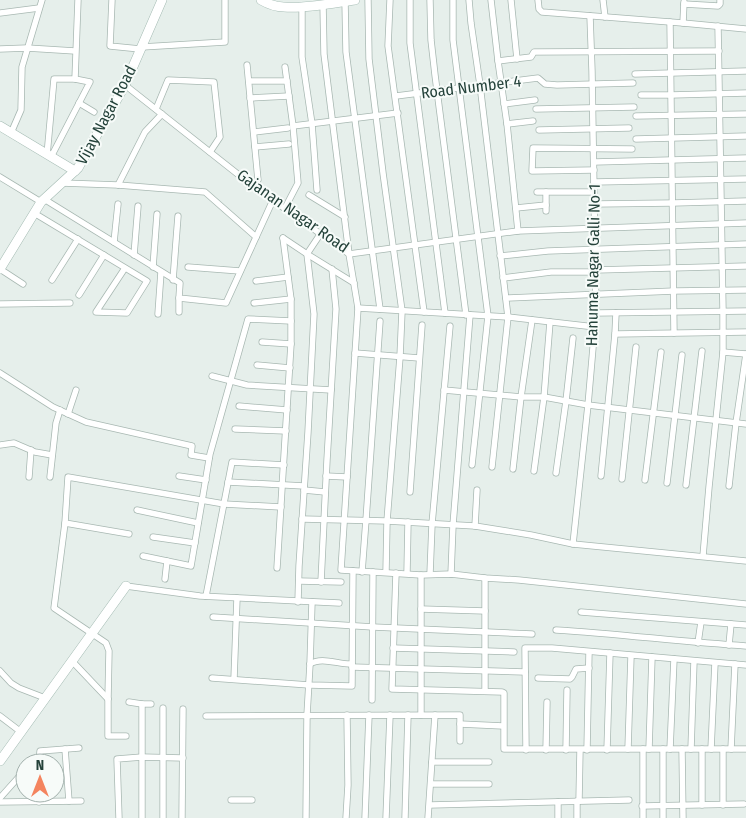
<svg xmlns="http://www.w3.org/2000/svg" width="746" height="818" font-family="'Fira Sans Condensed',sans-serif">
<rect width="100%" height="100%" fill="#e6efeb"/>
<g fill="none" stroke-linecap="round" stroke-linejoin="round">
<defs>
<g id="street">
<polyline points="112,0 110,46 140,49"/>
<polyline points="368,0 369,59 383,173 402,311 400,357 387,521 386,572"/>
<polyline points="390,0 388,46 424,312"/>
<polyline points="410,0 410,43 445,313"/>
<polyline points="430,0 431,40 435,75 466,315"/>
<polyline points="453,0 453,40 488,316 472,465"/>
<polyline points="469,0 471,23 480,85 508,317 492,467"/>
<polyline points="491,0 498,61 507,124 518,231"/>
<polyline points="511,0 517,59"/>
<polyline points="538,0 539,9 542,12 683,23 746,29"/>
<polyline points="603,0 605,17"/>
<polyline points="345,1 346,52 380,309"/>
<polyline points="323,4 324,54 349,254 358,308 341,570 421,575 451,574 485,578 519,580 746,604"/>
<polyline points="684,4 718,6 720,4 720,0"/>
<polyline points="302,6 302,57 312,124 317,190"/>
<polyline points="0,13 39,8"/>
<polyline points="670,22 674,333"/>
<polyline points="683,23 684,2"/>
<polyline points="142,47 225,42 225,0"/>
<polyline points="0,49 27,48 75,51"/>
<polyline points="498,61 531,57 534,52 719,51"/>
<polyline points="247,65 258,180 254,187"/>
<polyline points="285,67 293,126 298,183 285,208"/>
<polyline points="635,74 746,71"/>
<polyline points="75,79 78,0"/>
<polyline points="249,81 287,81"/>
<polyline points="125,85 254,187 349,254 518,231 746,223"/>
<polyline points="641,95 671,95 746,93"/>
<polyline points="396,96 538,78 545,84 557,85 633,83"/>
<polyline points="250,98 289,96"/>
<polyline points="79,103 94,112"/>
<polyline points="504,104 535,100"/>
<polyline points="156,109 168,80 214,82 220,137 210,152"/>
<polyline points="536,109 634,107"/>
<polyline points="636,116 746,114"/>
<polyline points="507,124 533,121"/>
<polyline points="293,126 398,113"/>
<polyline points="539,130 629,128"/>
<polyline points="254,132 288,128"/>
<polyline points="11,133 21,110 22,67 42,0"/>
<polyline points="636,139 746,136"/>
<polyline points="255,147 289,144"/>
<polyline points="47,155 54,79 75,79 90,82 51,157"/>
<polyline points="594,162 746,158"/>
<polyline points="594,170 532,171 533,148 632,149"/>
<polyline points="0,177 41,202"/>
<polyline points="594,182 746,179"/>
<polyline points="62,183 118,185 205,192 256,237"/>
<polyline points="118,185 145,132 162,114"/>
<polyline points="537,192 594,192"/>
<polyline points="546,192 546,211"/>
<polyline points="309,195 345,217"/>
<polyline points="44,199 180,283 179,298 226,303 273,200"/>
<polyline points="595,204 673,203 746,201"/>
<polyline points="516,208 546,205"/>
<polyline points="34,213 147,281 127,313 96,312 125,268"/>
<polyline points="283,238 307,254 354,283"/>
<polyline points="114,242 118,204"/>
<polyline points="134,255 138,206"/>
<polyline points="500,256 548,251 746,244"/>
<polyline points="153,267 157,214"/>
<polyline points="188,267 240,271"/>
<polyline points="0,269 23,284"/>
<polyline points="596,270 746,266"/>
<polyline points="503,278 551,272 596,272"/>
<polyline points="52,280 78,239"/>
<polyline points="173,280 178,216"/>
<polyline points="256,281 288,277"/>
<polyline points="79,295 104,255"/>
<polyline points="506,298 674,291 746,290"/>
<polyline points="254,303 291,299"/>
<polyline points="0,304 70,303"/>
<polyline points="358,308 508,317 595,327"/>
<polyline points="179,312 179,298"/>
<polyline points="596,313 746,311"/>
<polyline points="158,314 161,272"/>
<polyline points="615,334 746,332"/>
<polyline points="262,342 291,344"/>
<polyline points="723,352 746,354"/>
<polyline points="355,353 419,358"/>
<polyline points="257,365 290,368"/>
<polyline points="0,373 53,407 86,422 192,446 191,455 209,458"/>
<polyline points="212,376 247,385 331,390"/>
<polyline points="444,390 521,397 544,397 588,405 746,424"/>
<polyline points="239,406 287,410"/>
<polyline points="68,414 76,390"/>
<polyline points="235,429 286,431"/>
<polyline points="0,445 14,443 35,452 52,455"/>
<polyline points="513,469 521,397 532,320"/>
<polyline points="534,471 544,397 550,322"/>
<polyline points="556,473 566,401 573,338"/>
<polyline points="179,476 206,480"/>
<polyline points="326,476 347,477"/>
<polyline points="601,476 615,334 616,313"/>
<polyline points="29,477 31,450"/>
<polyline points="50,477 56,423 60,410"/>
<polyline points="622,479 636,347"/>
<polyline points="645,480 661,352"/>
<polyline points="228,482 304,486"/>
<polyline points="667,483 682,355"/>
<polyline points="686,485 702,351"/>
<polyline points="729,486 736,423 746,354"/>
<polyline points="304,490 325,492"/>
<polyline points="410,492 422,325"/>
<polyline points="137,510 198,523"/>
<polyline points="302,519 387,521 475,526 531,535 573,544 746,561"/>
<polyline points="65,523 68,477 224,504 281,507"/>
<polyline points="475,526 477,490"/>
<polyline points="153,537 195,543"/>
<polyline points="573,544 588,405 596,313 592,71 590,16"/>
<polyline points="143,556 191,566 210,454 248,319 291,321"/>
<polyline points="703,556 709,487 723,352 723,311 718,26"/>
<polyline points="277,568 291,344 291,299 283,238"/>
<polyline points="362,572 366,520 380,321"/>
<polyline points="396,573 392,689 502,692 504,693 504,749 746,749"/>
<polyline points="407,573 408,522"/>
<polyline points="430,574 432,524 450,326"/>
<polyline points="451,574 453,525 470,315"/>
<polyline points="485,578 485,691"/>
<polyline points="165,579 167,561"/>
<polyline points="299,581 341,582"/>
<polyline points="321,582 327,460 336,309 332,269"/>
<polyline points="126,586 200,596 339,603"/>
<polyline points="206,596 232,462 284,465"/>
<polyline points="298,602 299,566 308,432 314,314 307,254 321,233"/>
<polyline points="421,609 485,611"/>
<polyline points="581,612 746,625"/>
<polyline points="213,617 373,627 532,634"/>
<path d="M556,630C620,634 683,642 746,646"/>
<polyline points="698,643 701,622"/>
<polyline points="729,645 731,624"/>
<polyline points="393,648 514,652"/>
<polyline points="72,661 108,699"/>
<path d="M310,664C322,656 339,665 352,664"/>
<polyline points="352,667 525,672"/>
<polyline points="0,671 11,683 19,688 45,698"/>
<polyline points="212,678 309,685 352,686 353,571"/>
<polyline points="538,678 570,679 572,677 576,669 589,668"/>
<polyline points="234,679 237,598"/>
<polyline points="372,700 373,572"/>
<polyline points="129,702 142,704"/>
<polyline points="163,708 163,818"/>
<polyline points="421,715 421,575"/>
<polyline points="0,716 21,732"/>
<polyline points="206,716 460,715 460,741"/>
<polyline points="460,724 503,726"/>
<polyline points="126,736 108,736 108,699 109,651 106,643 54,608 65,523 129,534"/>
<polyline points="65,749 69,801"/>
<polyline points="628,749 631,656"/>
<polyline points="649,749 652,657"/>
<polyline points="663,749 663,818"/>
<polyline points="670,749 674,659"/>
<polyline points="682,749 683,818"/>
<polyline points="691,749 694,661"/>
<polyline points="711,749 715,663"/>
<polyline points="723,749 723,805"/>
<polyline points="731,749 735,664"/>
<polyline points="526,750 525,648 552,648 746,665"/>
<polyline points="546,750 547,702"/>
<polyline points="566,750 567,690"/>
<polyline points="587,750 589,652"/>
<polyline points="607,750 610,653"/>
<polyline points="432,762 489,762"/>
<polyline points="39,763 40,751 79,748"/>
<polyline points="431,784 489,784"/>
<polyline points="0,798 25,770"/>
<polyline points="231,800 252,800"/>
<polyline points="579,801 580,750"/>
<polyline points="0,802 81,801"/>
<polyline points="39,802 39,793"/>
<polyline points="430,805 629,800"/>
<polyline points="702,805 702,749"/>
<polyline points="642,806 744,804"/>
<polyline points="119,818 117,759 142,757 183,758"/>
<polyline points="142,818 142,704 151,704"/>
<polyline points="182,818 183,709"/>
<polyline points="306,818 307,715 310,664 312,602"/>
<polyline points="346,818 348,785 347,715"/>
<polyline points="365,818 369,715"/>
<polyline points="386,818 390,715"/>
<polyline points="405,818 408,715"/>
<polyline points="428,818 435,715"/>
<polyline points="558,818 558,802"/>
<polyline points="577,818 577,801"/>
<polyline points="643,818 643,749"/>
</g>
<g id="secondary">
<path d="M261,0C268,4 276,7 284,7C305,9 334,3 355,0"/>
<polyline points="0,126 75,171"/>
<polyline points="0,269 41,202 78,168 125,85 162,0"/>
<polyline points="0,761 126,586"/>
</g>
</defs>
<use href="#street" stroke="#a8b8b2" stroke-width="7"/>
<use href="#secondary" stroke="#a4bbb3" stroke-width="10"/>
<use href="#street" stroke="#fff" stroke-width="5.5"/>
<use href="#secondary" stroke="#fff" stroke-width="9"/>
</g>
<g text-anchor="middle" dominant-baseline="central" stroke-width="4" stroke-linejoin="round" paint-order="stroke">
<g font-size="16" fill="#24423a" stroke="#f7fbf9">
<text transform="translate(471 87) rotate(-7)">Road Number 4</text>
<text transform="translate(106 115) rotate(-62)">Vijay Nagar Road</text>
<text transform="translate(293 211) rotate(35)">Gajanan Nagar Road</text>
<text transform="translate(593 265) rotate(-89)">Hanuma Nagar Galli No-1</text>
</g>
</g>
<g transform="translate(40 778)"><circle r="24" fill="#f7fbf9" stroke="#a3b1ad"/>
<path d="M0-4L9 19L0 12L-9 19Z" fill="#f4845f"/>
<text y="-8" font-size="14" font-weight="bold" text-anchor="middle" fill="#24423a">N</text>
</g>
</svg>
